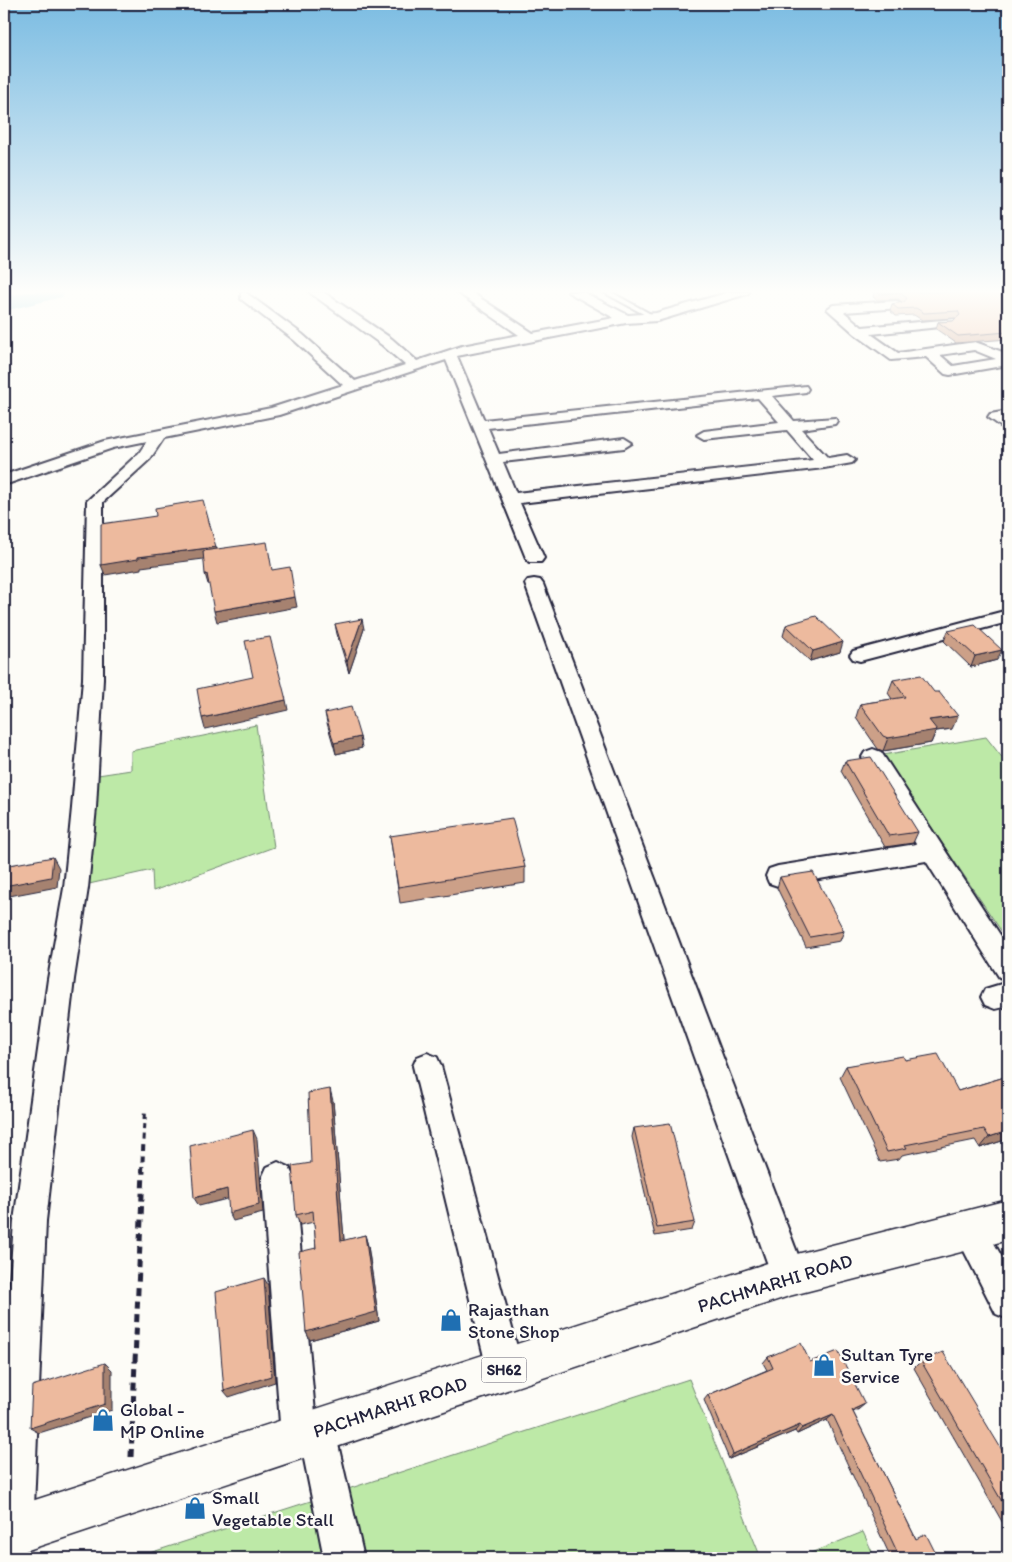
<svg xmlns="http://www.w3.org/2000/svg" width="1012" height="1562" font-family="Itim,sans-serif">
<rect width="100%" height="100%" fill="#fdfcf7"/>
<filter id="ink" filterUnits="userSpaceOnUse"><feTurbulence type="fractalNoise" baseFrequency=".02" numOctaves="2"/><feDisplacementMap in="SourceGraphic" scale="10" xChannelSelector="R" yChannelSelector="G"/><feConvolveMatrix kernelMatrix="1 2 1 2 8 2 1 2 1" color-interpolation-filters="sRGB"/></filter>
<g filter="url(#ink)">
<g fill="#bde9a7" stroke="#708671">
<polygon points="256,725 274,847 153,891 152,870 89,884 98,775 131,770 131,751"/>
<polygon points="986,737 1008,765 1008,941 883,755"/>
<polygon points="689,1379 761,1558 134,1558"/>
<polygon points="863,1532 875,1558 798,1558"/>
</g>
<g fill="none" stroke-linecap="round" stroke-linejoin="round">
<polygon fill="#79c7d8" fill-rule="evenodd" points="26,292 65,292 62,297 4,311 4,297"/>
<defs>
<polygon id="lane" points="603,292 611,292 656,317 651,318"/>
<g id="street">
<path d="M245,292L302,334L355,381L405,365L382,345L309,292H323L392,339L417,361L462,346L519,335L457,292H471L533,333L614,318L568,292H583L628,315L656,313L730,292H749L747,294L657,321L626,323L457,356L484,420L806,386L808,389L806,392L772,396L794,421L835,418L837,421L835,424L801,429L828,458L847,455L855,460L852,463L824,468L520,503L544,558L541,562H529L526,558L446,360L279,415L164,438L150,459L103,502V679L96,808L88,888L74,979L46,1221L33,1531L27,1545L13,1551L4,1547V1375L14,1221L48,979L64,888L72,808L83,679L87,501L139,453L147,441L113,448L4,485V475L105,441L271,408L343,385L294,340L241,299V293ZM758,398L779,422L704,431L697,435L704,439L787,430L813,460L516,493L503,462L624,448L632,443L624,438L499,454L488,428Z"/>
<path d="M897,301L903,305L901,308L844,312L862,327L954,319L956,322L950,326L871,334L898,353L975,342L1008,354V365L950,375L945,374L926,357L891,360L855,334L827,309L833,305ZM974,350L996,359L953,366L940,355Z"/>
<polygon points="1008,411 1008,429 1003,428 988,417 990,414"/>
<polygon points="534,579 540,580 543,584 806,1276 801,1288 789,1293 777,1288 772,1276 525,584 528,580"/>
<polygon points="1008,610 1008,622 860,661 853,659 850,655 853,651"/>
<polygon points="873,749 881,752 1008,947 1008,980 999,977 926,861 778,886 769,883 766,876 769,869 778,866 916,844 862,757 865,752"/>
<polygon points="1008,982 1008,1006 995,1009 985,1005 981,997 985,989"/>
<polygon points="427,1053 437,1057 441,1066 523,1369 518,1382 505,1387 492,1382 487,1369 413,1066 417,1057"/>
<polygon points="278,1162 289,1167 294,1178 315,1413 330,1418 335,1431 364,1558 324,1558 303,1454 299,1455 286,1450 281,1437 262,1178 267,1167"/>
<polygon points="969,1213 980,1218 1008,1268 1008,1319 996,1314 953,1229 958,1218"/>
</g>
<polygon id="primary" points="1008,1200 1008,1240 789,1296 4,1558 4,1510 789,1256"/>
</defs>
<use href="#lane" stroke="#22223b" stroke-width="4"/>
<use href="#street" stroke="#22223b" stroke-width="4"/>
<use href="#primary" stroke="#22223b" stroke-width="3"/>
<polyline stroke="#22223b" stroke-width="4" stroke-dasharray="6 4.5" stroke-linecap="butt" points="142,1172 145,1110"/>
<polyline stroke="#22223b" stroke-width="5" stroke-dasharray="8 5.5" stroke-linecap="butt" points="131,1457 143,1171"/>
<use href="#lane" fill="#fdfcf7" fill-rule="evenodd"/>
<use href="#street" fill="#fdfcf7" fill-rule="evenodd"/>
<use href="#primary" fill="#fdfcf7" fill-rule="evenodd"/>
</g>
<g fill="#cca088" stroke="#22223b">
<polygon points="874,292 1008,292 1008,339 956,343 936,329 938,322 953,321 956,319 956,318 922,320 914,315 896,316 890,311 892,304 902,302 898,299 877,300 873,297"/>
<polygon points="335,624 364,629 349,673 337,634"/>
<polygon points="786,625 840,652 810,661 783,636"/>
<polygon points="948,631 997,660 971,667 944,641"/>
<polygon points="893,680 952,729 936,731 931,743 883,751 878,749 856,717 860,704 892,699 888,693"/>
<polygon points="325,713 360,737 362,748 336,754 327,723"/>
<polygon points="845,761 918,832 913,843 885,847 841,771"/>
<polygon points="390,836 525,867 525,883 400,903"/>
<polygon points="780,877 844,931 840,941 806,947 777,888"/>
<polygon points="905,1060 958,1091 1008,1076 1008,1139 980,1148 975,1140 902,1155 899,1159 880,1162 840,1077 846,1066"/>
<polygon points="333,1101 344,1241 365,1235 368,1246 379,1321 310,1340 306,1332 316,1248 314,1222 300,1225 296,1215 311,1163"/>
<polygon points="634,1128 695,1222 692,1230 655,1236 632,1137"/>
<polygon points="768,1357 810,1362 859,1409 853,1412 916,1539 938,1558 891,1558 827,1420 797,1434 795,1431 729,1459 704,1400 708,1395 767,1370 763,1363"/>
<polygon points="921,1361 1008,1460 1008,1532 914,1368"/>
</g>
<g fill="#a6826f" stroke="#22223b">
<polygon points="216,547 219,557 141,567 141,569 105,575 101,565 138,557"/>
<polygon points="205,574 207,574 210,584 208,584"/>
<polygon points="295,597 297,607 217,622 214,611"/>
<polygon points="362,619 364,629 349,673 347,662"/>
<polygon points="843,642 840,652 810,661 813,651"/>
<polygon points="1002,650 997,660 971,667 975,656"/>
<polygon points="286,700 288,710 205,729 202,718"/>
<polygon points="958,716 952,729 936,731 931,743 883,751 888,738 929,720"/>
<polygon points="360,737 362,748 336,754 334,743"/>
<polygon points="53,857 59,868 57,887 4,897 4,886"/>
<polygon points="330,1089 333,1101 345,1252 341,1241"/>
<polygon points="253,1130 257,1139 263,1213 233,1221 229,1213"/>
<polygon points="1008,1131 1008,1139 980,1148 989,1137"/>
<polygon points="227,1189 231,1198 199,1206 194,1198"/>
<polygon points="365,1235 368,1246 379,1321 310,1340 306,1332"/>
<polygon points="264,1278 268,1285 275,1382 229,1397 224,1391"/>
<polygon points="105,1363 112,1370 112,1410 39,1433 30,1428"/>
<polygon points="865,1404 859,1409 846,1415 852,1410"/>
<polygon points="833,1415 827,1420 797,1434 802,1428"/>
<polygon points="800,1425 795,1431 729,1459 733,1454"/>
</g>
<g fill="#edba9e" stroke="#22223b">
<polygon points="877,292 1008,292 1008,332 958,336 938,322 953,321 960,315 958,311 924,313 916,308 898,309 892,304 904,302 907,298 900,293 879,294"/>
<polygon points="203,500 216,547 138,557 138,559 101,565 101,524 156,516 155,508"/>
<polygon points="267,542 272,570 290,567 295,597 214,611 207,574 205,574 203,551"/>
<polygon points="816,616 843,642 813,651 786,625"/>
<polygon points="362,619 347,662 335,624"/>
<polygon points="975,625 1002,650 975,656 948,631"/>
<polygon points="270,637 286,700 202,718 197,689 253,677 245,641"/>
<polygon points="921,675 934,692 939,692 958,716 929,720 937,730 888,738 883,736 860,704 905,697 893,680"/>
<polygon points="351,707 360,737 334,743 325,713"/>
<polygon points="871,757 918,832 889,836 845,761"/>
<polygon points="512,818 525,867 398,887 390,836"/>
<polygon points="53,857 51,877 4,886 4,866"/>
<polygon points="813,872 844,931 810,937 780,877"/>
<polygon points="938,1054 958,1091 1008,1076 1008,1131 989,1137 984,1129 905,1145 907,1148 887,1152 846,1066 903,1056 905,1060"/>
<polygon points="330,1089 341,1241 365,1235 376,1312 306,1332 299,1252 316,1248 313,1211 296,1215 292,1166 311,1163 308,1093"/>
<polygon points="670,1123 695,1222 657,1228 634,1128"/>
<polygon points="253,1130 259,1205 229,1213 227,1189 194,1198 190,1146"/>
<polygon points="264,1278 271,1376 224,1391 216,1292"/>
<polygon points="801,1343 810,1362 838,1351 865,1404 852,1410 916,1539 926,1534 938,1558 900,1558 833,1415 802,1428 800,1425 733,1454 708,1395 773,1368 768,1357"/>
<polygon points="943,1352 1008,1460 1008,1512 921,1361"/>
<polygon points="105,1363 105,1404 30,1428 32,1386"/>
</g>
</g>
<linearGradient id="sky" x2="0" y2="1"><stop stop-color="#7bbce2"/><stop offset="0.57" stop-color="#fefefb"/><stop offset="1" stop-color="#fefefb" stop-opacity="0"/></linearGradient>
<rect width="1012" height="511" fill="url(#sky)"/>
<defs>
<symbol id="shop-bare" viewBox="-9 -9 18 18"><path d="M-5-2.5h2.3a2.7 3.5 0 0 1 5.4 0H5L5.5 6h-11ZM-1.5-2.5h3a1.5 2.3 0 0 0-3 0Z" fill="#1f6fb2" stroke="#fdfcf7" stroke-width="2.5" paint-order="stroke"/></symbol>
</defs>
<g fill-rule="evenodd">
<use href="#shop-bare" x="435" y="1304" width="32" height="32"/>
<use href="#shop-bare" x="808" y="1349" width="32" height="32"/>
<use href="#shop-bare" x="87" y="1404" width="32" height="32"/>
<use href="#shop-bare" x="179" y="1492" width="32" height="32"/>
</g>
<g text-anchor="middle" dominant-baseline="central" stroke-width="5" stroke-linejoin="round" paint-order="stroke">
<rect fill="#fdfcf7" stroke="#646373" stroke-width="1" x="481.5" y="1357.5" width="45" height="25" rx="4"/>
<g font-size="15" font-weight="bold" fill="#22223b">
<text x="504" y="1370">SH62</text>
</g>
<g font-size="19" fill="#22223b" stroke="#fdfcf7">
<text transform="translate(775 1283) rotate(-17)">PACHMARHI ROAD</text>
<text transform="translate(390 1407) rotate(-18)">PACHMARHI ROAD</text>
</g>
<g font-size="19" fill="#22223b" stroke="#fdfcf7" text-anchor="start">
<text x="468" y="1309">Rajasthan<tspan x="468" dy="22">Stone Shop</tspan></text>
<text x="841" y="1354">Sultan Tyre<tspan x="841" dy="22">Service</tspan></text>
<text x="120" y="1409">Global -<tspan x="120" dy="22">MP Online</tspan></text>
<text x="212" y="1497">Small<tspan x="212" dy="22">Vegetable Stall</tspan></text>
</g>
</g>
<rect width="1012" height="1562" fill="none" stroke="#fdfcf7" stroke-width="20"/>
<rect x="10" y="10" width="992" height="1542" fill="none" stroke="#22223b" stroke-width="2" filter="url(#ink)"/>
</svg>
